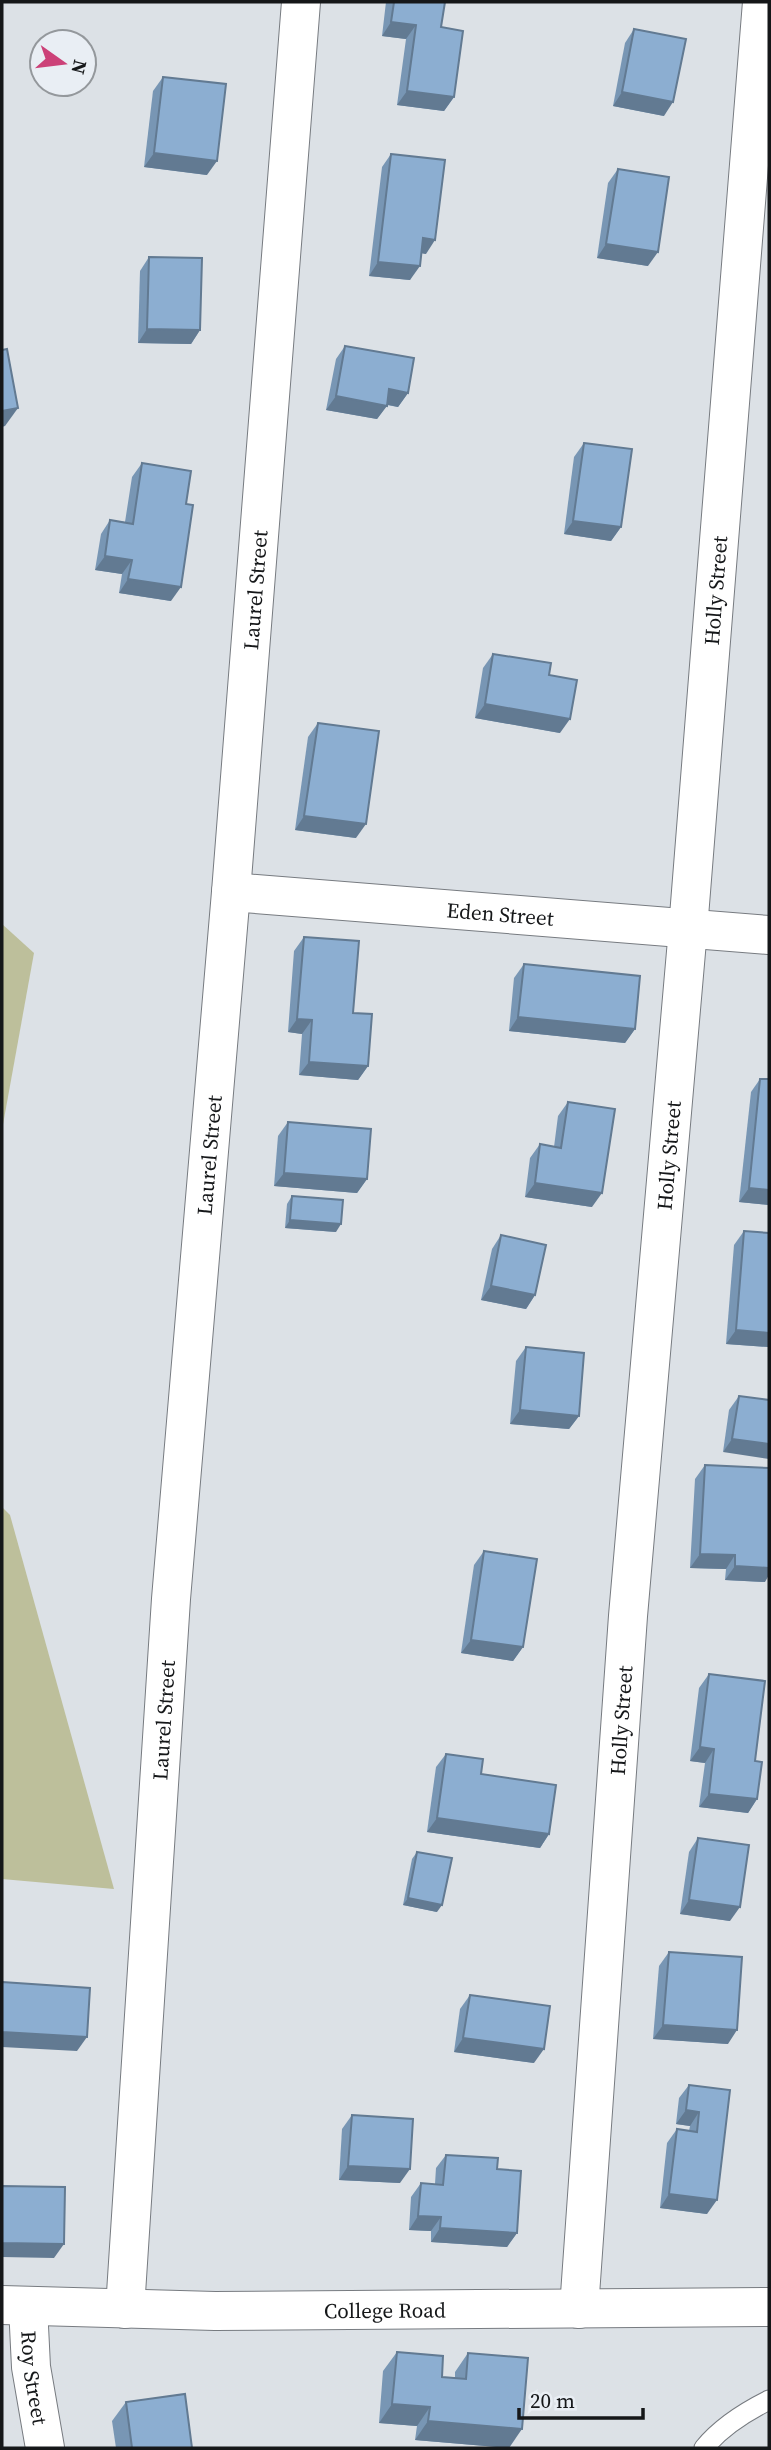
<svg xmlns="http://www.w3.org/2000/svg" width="771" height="2450" font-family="'Source Serif 4',serif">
<rect width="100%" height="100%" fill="#dce1e6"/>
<g fill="#bdbf9b">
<polygon points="2,924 34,953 2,1130"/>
<polygon points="2,1507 10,1515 114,1889 2,1879"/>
</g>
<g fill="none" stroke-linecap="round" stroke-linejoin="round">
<defs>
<path id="service" d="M704,2448C721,2427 745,2412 769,2400"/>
<g id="minor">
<path id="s1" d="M231,892L769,935"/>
<path id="s2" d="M28,2306L31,2367L45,2448"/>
<path id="s3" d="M125,2309L171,1599L231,892L301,2"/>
<path id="s4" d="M579,2309L628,1616L688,929L762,2"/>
</g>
<g id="tertiary">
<path id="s5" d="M2,2305L215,2311L769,2307"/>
</g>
</defs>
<use href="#service" stroke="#777b80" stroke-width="21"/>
<use href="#minor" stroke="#777b80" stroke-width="40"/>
<use href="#tertiary" stroke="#777b80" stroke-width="40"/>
<use href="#service" stroke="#fff" stroke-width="19"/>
<use href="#minor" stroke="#fff" stroke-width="38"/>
<use href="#tertiary" stroke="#fff" stroke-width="38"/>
</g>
<g fill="#7896b4">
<polygon points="386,2 445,2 441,27 454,97 444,111 397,105 406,39 382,36"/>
<polygon points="634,29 664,116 613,106 625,43"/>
<polygon points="163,77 207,175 144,167 153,91"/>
<polygon points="391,154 426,254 422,253 410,280 369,276 382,167"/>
<polygon points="618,169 648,266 597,258 608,183"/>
<polygon points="149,257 200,330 191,344 138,343 140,271"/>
<polygon points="345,346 408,393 398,407 387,405 377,419 326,410 336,359"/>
<polygon points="584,443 621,527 611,541 564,534 574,457"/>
<polygon points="142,463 171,601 119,593 122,574 95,570 101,534 110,520 125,522 132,477"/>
<polygon points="493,654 549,675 560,733 475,718 483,668"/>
<polygon points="318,723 356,838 295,830 308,737"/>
<polygon points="304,937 353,1013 368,1066 358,1080 299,1075 302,1034 288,1032 294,951"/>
<polygon points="524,964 635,1029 625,1043 509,1031 514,978"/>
<polygon points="760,1079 769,1205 739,1202 751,1092"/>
<polygon points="568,1102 592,1207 525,1197 530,1158 540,1144 554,1147 558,1116"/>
<polygon points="288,1122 367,1179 357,1193 274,1186 278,1136"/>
<polygon points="292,1196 336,1232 285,1228 287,1204"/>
<polygon points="744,1231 769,1233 769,1347 726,1344 734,1245"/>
<polygon points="501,1235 535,1295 526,1309 481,1300 492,1249"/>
<polygon points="526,1347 579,1416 569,1429 510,1424 516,1361"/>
<polygon points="739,1396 769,1400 723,1452 729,1410"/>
<polygon points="705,1465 765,1582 725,1580 726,1569 690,1568 695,1479"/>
<polygon points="484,1551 523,1647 513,1661 461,1653 474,1565"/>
<polygon points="709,1674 755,1761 757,1799 748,1813 699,1807 705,1763 690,1761 699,1688"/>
<polygon points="446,1754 481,1774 549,1834 540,1848 427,1832 436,1767"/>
<polygon points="698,1838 730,1921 680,1914 689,1852"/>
<polygon points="417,1852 437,1912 403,1905 412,1859"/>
<polygon points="669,1952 728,2044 653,2039 659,1966"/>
<polygon points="470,1995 534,2063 454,2052 460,2009"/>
<polygon points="689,2085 730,2090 707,2214 660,2208 667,2143 677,2129 689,2131 690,2126 676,2124 679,2098"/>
<polygon points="352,2115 400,2183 339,2180 342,2129"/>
<polygon points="446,2155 497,2169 517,2233 507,2247 431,2242 431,2231 409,2230 411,2197 421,2183 435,2184 436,2168"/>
<polygon points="397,2352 442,2377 455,2378 455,2372 468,2353 509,2448 415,2440 417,2426 379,2423 383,2371"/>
<polygon points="126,2402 192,2448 116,2448 112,2421"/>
</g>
<g fill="#627a92">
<polygon points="391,22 416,25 406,39 382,36"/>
<polygon points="407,91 454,97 444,111 397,105"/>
<polygon points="622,92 673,102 664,116 613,106"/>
<polygon points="154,153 217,161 207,175 144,167"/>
<polygon points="423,238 435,240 426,254 414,252"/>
<polygon points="606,244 658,252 648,266 597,258"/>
<polygon points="378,262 420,266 410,280 369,276"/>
<polygon points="147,329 200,330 191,344 138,343"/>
<polygon points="389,389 408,393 398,407 380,403"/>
<polygon points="336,396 387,406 377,419 326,410"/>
<polygon points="18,408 5,426 2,427 2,411"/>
<polygon points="573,521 621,527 611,541 564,534"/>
<polygon points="105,556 132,560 122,574 95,570"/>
<polygon points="128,579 181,587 171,601 119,593"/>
<polygon points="485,704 570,719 560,733 475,718"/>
<polygon points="304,816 366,824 356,838 295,830"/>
<polygon points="518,1017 635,1029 625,1043 509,1031"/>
<polygon points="297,1019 312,1020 302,1034 288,1032"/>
<polygon points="309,1062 368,1066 358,1080 299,1075"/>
<polygon points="284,1173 367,1179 357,1193 274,1186"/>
<polygon points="535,1183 602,1193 592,1207 525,1197"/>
<polygon points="749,1188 769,1190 769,1205 739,1202"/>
<polygon points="290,1220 341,1224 336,1232 285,1228"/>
<polygon points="491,1286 535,1295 526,1309 481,1300"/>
<polygon points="736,1330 769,1333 769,1347 726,1344"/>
<polygon points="520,1410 579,1416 569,1429 510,1424"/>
<polygon points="732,1439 769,1444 769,1459 723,1452"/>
<polygon points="700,1554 735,1555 726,1569 690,1568"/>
<polygon points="735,1566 769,1568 769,1575 765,1582 725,1580"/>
<polygon points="471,1640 523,1647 513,1661 461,1653"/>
<polygon points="700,1747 714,1749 705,1763 690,1761"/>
<polygon points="709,1794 757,1799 748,1813 699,1807"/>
<polygon points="437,1818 549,1834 540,1848 427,1832"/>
<polygon points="408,1898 442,1905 437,1912 403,1905"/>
<polygon points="689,1900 740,1907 730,1921 680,1914"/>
<polygon points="663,2025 737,2030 728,2044 653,2039"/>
<polygon points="2,2032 87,2037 77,2051 2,2047"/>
<polygon points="463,2038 544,2049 534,2063 454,2052"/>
<polygon points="686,2110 699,2112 690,2126 676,2124"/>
<polygon points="348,2166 410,2169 400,2183 339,2180"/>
<polygon points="669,2194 717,2200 707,2214 660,2208"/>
<polygon points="418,2216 441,2217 431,2231 409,2230"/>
<polygon points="440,2228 517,2233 507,2247 431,2242"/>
<polygon points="2,2243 64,2244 54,2258 2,2257"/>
<polygon points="392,2404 430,2407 417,2426 379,2423"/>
<polygon points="428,2421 522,2429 509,2448 415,2440"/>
</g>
<g fill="#8caed1" stroke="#627a92" stroke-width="2">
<polygon points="394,2 445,2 441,27 463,31 454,97 407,91 416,25 391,22"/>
<polygon points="634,29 686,39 673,102 622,92"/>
<polygon points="163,77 226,84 217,161 154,153"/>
<polygon points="391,154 445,160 435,240 423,238 420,266 378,262"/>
<polygon points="618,169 669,177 658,252 606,244"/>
<polygon points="149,257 202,258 200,330 147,329"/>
<polygon points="345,346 414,358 408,393 389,389 387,406 336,396"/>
<polygon points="7,349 18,408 2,411 2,350"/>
<polygon points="584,443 632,449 621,527 573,521"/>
<polygon points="142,463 191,471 186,504 193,505 181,587 128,579 132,560 105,556 110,520 133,524"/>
<polygon points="493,654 551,663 549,675 577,680 570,719 485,704"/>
<polygon points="318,723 379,731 366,824 304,816"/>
<polygon points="304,937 359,941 353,1013 372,1014 368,1066 309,1062 312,1020 297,1019"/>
<polygon points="524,964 640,976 635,1029 518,1017"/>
<polygon points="760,1079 769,1079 769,1190 749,1188"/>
<polygon points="568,1102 615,1109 602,1193 535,1183 540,1144 561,1148"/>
<polygon points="288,1122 371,1129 367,1179 284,1173"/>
<polygon points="292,1196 343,1200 341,1224 290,1220"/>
<polygon points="744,1231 769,1233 769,1333 736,1330"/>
<polygon points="501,1235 546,1245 535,1295 491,1286"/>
<polygon points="526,1347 584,1353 579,1416 520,1410"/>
<polygon points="739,1396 769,1400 769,1444 732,1439"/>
<polygon points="705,1465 769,1468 769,1568 735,1566 735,1555 700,1554"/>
<polygon points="484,1551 537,1559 523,1647 471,1640"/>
<polygon points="709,1674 765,1681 755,1761 762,1762 757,1799 709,1794 714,1749 700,1747"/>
<polygon points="446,1754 483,1759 481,1774 556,1785 549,1834 437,1818"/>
<polygon points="698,1838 749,1845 740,1907 689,1900"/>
<polygon points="417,1852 452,1858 442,1905 408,1898"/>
<polygon points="669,1952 742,1957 737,2030 663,2025"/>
<polygon points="2,1982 90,1988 87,2037 2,2032"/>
<polygon points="470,1995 550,2006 544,2049 463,2038"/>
<polygon points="689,2085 730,2090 717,2200 669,2194 677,2129 697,2132 699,2112 686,2110"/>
<polygon points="352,2115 413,2119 410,2169 348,2166"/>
<polygon points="446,2155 498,2158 497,2169 521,2171 517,2233 440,2228 441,2217 418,2216 421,2183 443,2185"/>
<polygon points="2,2186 65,2187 64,2244 2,2243"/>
<polygon points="397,2352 443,2356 442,2377 466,2379 468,2353 528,2358 522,2429 428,2421 430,2407 392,2404"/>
<polygon points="185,2394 192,2448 132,2448 126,2402"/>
</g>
<g text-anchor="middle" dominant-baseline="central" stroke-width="5" stroke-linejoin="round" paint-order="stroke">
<g font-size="21" fill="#151719" stroke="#e9eef4">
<text stroke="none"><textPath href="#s3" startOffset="1724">Laurel Street</textPath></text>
<text stroke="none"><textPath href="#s4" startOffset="1724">Holly Street</textPath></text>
<text stroke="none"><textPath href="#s1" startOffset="270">Eden Street</textPath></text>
<text stroke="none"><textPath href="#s3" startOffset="1157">Laurel Street</textPath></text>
<text stroke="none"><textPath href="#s4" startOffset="1157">Holly Street</textPath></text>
<text stroke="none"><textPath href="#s3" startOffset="590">Laurel Street</textPath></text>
<text stroke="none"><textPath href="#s4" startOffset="590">Holly Street</textPath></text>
<text stroke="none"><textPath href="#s5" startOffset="383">College Road</textPath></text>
<text stroke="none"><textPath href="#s2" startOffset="72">Roy Street</textPath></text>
</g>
</g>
<rect width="771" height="2450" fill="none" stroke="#151719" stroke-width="7"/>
<g transform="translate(63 63) rotate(104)"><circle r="33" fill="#e9eef4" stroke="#94989c" stroke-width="2"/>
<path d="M0-5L12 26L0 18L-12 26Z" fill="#cc4178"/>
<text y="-10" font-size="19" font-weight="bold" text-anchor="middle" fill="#151719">N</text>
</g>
<path d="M519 2408v10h124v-10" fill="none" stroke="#151719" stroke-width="3.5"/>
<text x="530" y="2408" font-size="21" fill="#151719" stroke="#e9eef4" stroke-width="5" paint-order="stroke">20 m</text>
</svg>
